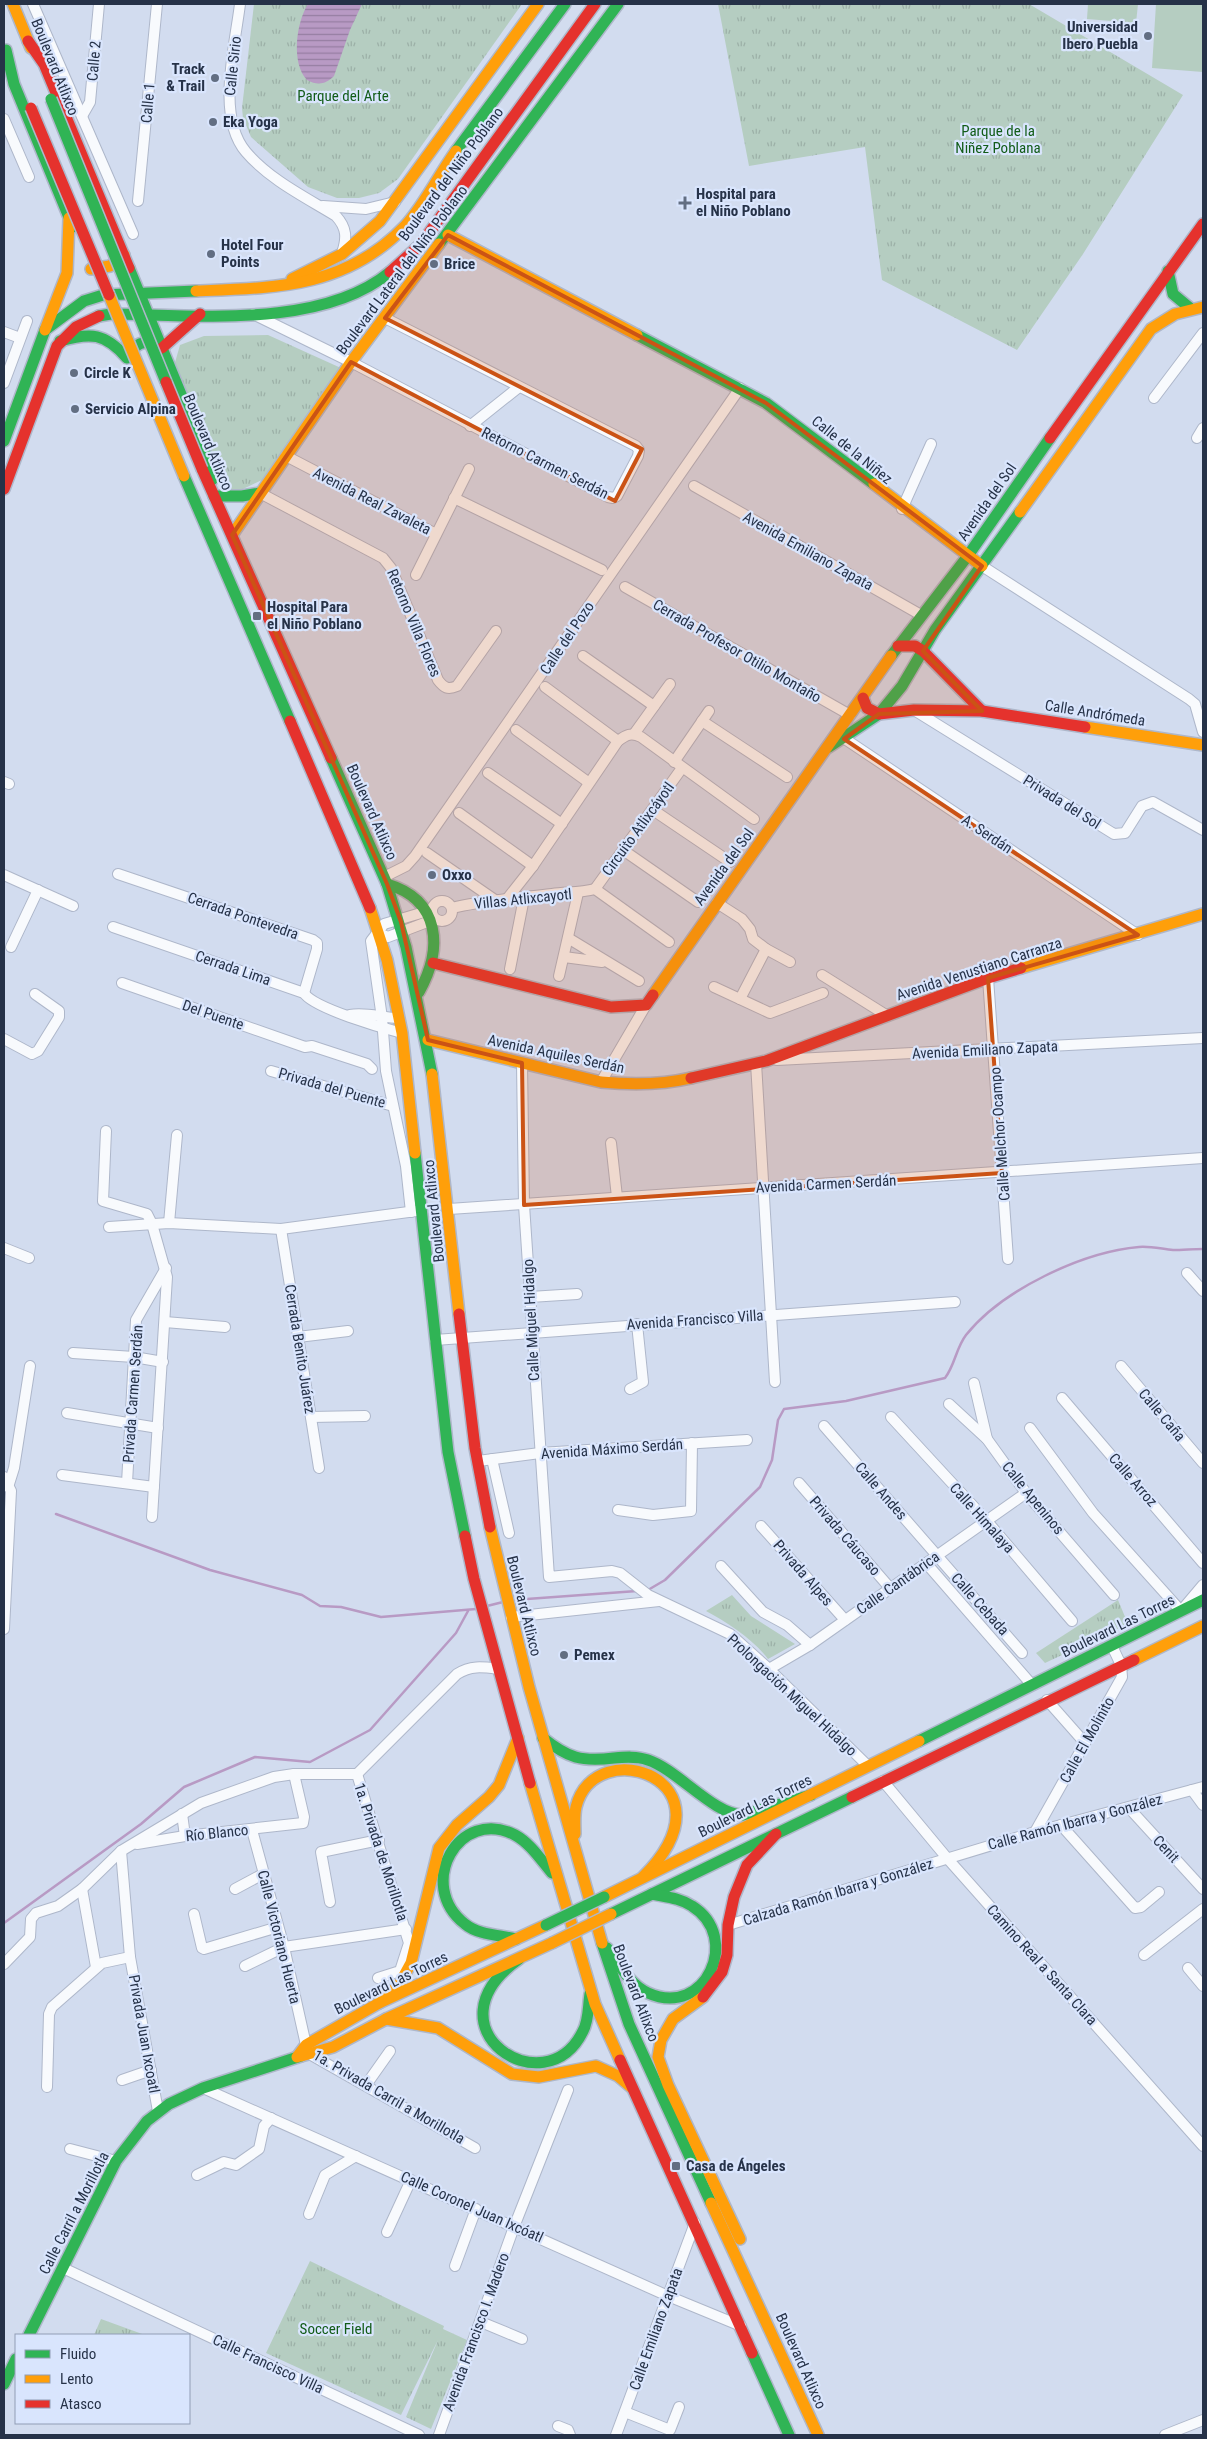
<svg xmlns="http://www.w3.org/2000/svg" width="1207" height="2439" font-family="'Roboto Condensed',sans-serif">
<defs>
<pattern id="park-tufts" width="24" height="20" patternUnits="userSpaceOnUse" patternTransform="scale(1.25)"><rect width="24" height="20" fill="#b5cdc1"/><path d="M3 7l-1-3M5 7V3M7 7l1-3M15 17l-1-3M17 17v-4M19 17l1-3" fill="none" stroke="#9cb0a7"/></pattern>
<pattern id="water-rules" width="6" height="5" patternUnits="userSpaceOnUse" patternTransform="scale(1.25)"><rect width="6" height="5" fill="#b89ac4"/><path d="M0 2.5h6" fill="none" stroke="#957ea1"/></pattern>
</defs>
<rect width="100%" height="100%" fill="#d2dcef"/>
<g fill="#b5cdc1">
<polygon points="1088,4 1138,4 1136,23 1087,19"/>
<polygon points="1156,4 1203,4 1203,72 1152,68"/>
</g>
<g fill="url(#park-tufts)">
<polygon points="254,4 522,4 398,179 379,193 359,198 337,198 308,187 251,137 243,118 242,108"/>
<polygon points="718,4 1029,4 1183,95 1083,254 1017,350 882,280 865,147 749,166"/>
<polygon points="268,335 341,368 264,479 243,489 223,490 174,366 180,345 204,336"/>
<path d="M732,1595L751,1616L795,1644L768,1659C753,1639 728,1623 706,1611Z"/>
<polygon points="1118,1600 1128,1624 1045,1663 1036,1653"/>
<polygon points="310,2261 444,2326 443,2329 467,2340 431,2429 406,2417 438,2340 401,2415 266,2353"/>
<polygon points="101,2319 145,2335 94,2335"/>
</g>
<path fill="url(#water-rules)" d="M308,4H362L350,30L334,76C326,84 318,86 307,80C291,63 296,23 308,4Z"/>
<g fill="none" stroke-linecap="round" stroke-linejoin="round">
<g stroke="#b89ac4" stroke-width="2.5">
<polyline points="56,1514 210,1570 302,1595 320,1606 341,1607 381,1617 476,1609"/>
<path d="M648,1590L665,1580L760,1487L772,1460L778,1420L784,1409L846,1401L945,1378C955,1365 956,1348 966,1335C1002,1290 1082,1252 1139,1247C1150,1246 1162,1249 1173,1250C1183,1250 1193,1249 1203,1249"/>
<polyline points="513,1600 637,1591"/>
<polyline points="487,1606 503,1602"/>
<polyline points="4,1923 141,1824 184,1787 255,1757 310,1762 370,1730 456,1633 468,1611"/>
</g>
<defs>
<g id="street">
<polyline points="33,4 133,234"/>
<path d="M240,4C235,46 216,117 246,152C270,180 305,197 336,216C347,228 347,238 342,253"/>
<polyline points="82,116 90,102 99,4"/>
<polyline points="4,119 29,177"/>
<polyline points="138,201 157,4"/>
<polyline points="323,206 366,209 395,202"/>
<polyline points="253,314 351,362 608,497 613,498 617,496 638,456 639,450 636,446 385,318"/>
<polyline points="4,332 20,338"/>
<polyline points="4,383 27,321"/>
<polyline points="1154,398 1203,333"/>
<polyline points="470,426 519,387"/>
<polyline points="1197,438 1203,428"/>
<polyline points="286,456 436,534"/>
<polyline points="694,486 921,615"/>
<path d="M260,493L383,558L391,568L438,680C444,688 448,690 457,686L496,631"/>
<polyline points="454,498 602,570"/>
<polyline points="902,509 931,444"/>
<polyline points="982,566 1189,699 1195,704 1203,732"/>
<polyline points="416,575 469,469"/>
<polyline points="625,587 850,715"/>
<polyline points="583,656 654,706"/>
<polyline points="545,687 618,741"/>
<polyline points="914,710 1114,834 1125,833 1142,806 1153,802 1203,830"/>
<polyline points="702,721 787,777"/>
<polyline points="516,730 588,782"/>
<polyline points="634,734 670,684"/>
<polyline points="839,735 1138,935"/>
<polyline points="674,762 709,711"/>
<polyline points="488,773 562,824"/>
<polyline points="4,782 9,784"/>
<polyline points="653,810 730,862"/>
<polyline points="459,813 533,866"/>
<polyline points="623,850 698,902"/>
<polyline points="427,853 495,900"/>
<polyline points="118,874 313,940 317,943 317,949 304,993"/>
<polyline points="4,875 73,906"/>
<polyline points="384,877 406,866 415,856 740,388"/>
<polyline points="595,889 682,768"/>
<polyline points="595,889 669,942"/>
<path d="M507,899L533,866L618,741C626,735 631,732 641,737L754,819"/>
<circle cx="442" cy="911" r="10"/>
<polyline points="717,903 742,919 750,929 753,939 766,949 790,962"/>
<path d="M452,908C485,900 519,898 552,894C567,892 580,893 595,889"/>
<path d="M113,927L304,993C313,1008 383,1028 402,1033"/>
<polyline points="378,933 388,937 435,919"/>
<polyline points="568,938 639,981"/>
<polyline points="11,947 38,890"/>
<polyline points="564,957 602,962"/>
<polyline points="510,969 524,898"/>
<polyline points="822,975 886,1015"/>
<polyline points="559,976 578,893"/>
<polyline points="988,978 1008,1259"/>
<polyline points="122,983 305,1047 312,1046 367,1064 372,1069"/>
<polyline points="714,987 770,1013 823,993"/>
<polyline points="740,999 766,949"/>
<path d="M350,1015C366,1012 383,1018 399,1018"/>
<polyline points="4,1039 32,1054 38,1051 59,1017 59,1011 35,994"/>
<polyline points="777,1060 1203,1038"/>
<polyline points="522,1063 524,1205 549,1577 612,1571 620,1573 648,1595 730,1634 769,1669 868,1766"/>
<polyline points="756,1063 775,1382"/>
<polyline points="271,1071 393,1106"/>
<polyline points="601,1082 646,1005"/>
<polyline points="106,1131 103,1201 147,1214 152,1224 167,1277 152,1517"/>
<polyline points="611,1143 617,1197"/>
<polyline points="449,1209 1203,1158"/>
<polyline points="411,1212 406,1166 386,1071 382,1018 371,941 384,924 431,910"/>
<polyline points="169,1223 177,1135"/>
<polyline points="109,1227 169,1223 281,1229 416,1211"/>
<polyline points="281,1229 319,1468"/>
<polyline points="4,1248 29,1258"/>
<polyline points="1187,1273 1203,1291"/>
<polyline points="530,1297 577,1294"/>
<polyline points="165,1322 225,1327"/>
<polyline points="298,1337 348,1331"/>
<polyline points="435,1340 955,1302"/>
<polyline points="73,1353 134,1357 163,1362"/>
<polyline points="1121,1366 1203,1463"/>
<polyline points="974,1383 987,1439"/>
<polyline points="630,1389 643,1382 637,1324"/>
<polyline points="1062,1398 1203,1563"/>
<polyline points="949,1404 987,1439 1026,1493 1114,1595"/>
<polyline points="67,1413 158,1428"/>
<polyline points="311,1417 365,1416"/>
<polyline points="891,1417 986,1520 1072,1621"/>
<polyline points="824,1426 1022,1653"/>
<polyline points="1030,1428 1093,1513 1181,1611 1203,1585"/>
<polyline points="492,1459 509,1533"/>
<polyline points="478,1461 540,1453 747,1440"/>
<polyline points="62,1475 154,1487"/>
<polyline points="4,1477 11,1491 4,1629"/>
<polyline points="127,1483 136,1320 166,1268"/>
<polyline points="799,1483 890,1588"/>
<polyline points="5,1486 9,1484 14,1468 30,1366"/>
<polyline points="618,1510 653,1515 691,1511 692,1443"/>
<polyline points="761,1526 845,1620"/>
<polyline points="926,1563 1032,1685"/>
<polyline points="721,1566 763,1612 787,1625 810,1645"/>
<polyline points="511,1617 659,1601"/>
<polyline points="769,1669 810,1645 1026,1493"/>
<polyline points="1047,1700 1085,1743"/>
<polyline points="357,1774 409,1943 400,1971 378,1978"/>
<polyline points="883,1781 947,1858 1203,2146"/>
<polyline points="1192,1790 1203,1805"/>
<polyline points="1129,1808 1203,1889"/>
<polyline points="182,1814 185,1836"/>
<polyline points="1061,1825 1135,1908 1141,1907 1159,1892"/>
<polyline points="252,1830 284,1947 306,2045 313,2056 475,2148"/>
<polyline points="1035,1832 1122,1677 1121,1665 1112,1646"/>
<polyline points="137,1844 185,1836 303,1823 304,1817 294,1774"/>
<polyline points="121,1851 130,1957 158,2111"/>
<polyline points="82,1889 96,1967"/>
<polyline points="235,1889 263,1874"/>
<polyline points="330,1902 321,1852 379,1840"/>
<polyline points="194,1914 202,1948 204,1949 278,1927"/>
<polyline points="728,1925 1035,1832 1203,1787"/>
<polyline points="1144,1955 1203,1909"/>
<path d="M4,1964L30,1937L31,1919L36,1913L58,1906L82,1889L121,1851L201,1803L274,1777L294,1774H357L457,1674C471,1665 483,1667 499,1669"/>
<polyline points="245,1966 284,1947 406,1929"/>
<polyline points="1188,1968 1203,1986"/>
<polyline points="122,2080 151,2070"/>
<polyline points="366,2085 390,2051"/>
<polyline points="47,2087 49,2014 52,2007 102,1963 130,1957"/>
<polyline points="203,2088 668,2296 741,2326"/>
<polyline points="70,2149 116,2161"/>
<polyline points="197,2175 224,2162 236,2165 259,2149 264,2126 271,2118"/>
<polyline points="309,2214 325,2175 356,2156"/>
<polyline points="387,2232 411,2180"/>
<polyline points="455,2266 476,2209"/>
<polyline points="63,2268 419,2435"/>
<polyline points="481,2322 522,2339"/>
<polyline points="625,2412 670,2430 679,2407"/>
<polyline points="558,2426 568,2430 570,2435"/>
<polyline points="439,2435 514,2227 568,2090"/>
<polyline points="616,2435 695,2223"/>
<polyline points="1165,2435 1203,2420"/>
</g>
<g id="fast">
<polyline points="6,50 14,84 73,227"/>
<polyline points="456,151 565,4"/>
<polyline points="439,244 618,4"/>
<polyline points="129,268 211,467 212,480"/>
<polyline points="1168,271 1173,294 1191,309"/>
<path d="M99,316L111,314C195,315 321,329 390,272"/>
<polyline points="637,335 766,403 874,484"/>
<path d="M60,341C91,332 105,333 127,358C134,344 144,338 159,346"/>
<polyline points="4,441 45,330 84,301 103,295 196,291"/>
<polyline points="184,476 290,721"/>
<polyline points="214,496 242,496 260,493"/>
<polyline points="891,656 967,557 1050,438"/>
<polyline points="829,747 879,714 902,686 935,630 1020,512"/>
<polyline points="331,758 387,884 406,947 432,1074"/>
<path d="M387,884C441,900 443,949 419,992"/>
<polyline points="415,1153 448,1452 465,1536"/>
<path d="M543,1738C568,1758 581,1762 614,1758C625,1757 637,1756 648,1760C678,1770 714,1815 743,1815L811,1795"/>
<polyline points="919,1741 1203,1600"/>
<polyline points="611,1914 852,1797"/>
<path d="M516,1939C500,1935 478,1935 465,1924C415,1885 459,1806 515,1835C530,1843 541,1860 552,1873"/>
<polyline points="602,1943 629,2024 711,2203"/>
<path d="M607,1948C618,1963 630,1985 648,1993C706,2019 742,1937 692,1906C680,1898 666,1897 652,1894"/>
<path d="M519,1959C423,2027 545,2109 583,2031C589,2020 588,2006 590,1994"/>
<polyline points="29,2335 116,2161 147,2121 169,2104 203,2088 301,2056"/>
<polyline points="752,2353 789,2435"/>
<polyline points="4,2384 16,2359"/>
</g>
<g id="slow">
<polyline points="13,4 31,48"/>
<polyline points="448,235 637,335"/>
<polyline points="91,269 110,266 124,255"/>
<polyline points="292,279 342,254 380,221 538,4"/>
<path d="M196,291C274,288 346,288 405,226C423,207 440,173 456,151"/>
<polyline points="45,330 67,273 69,218"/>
<polyline points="874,484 982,566"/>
<polyline points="1020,512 1151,329 1175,314 1203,307"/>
<polyline points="232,535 351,362 439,244"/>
<polyline points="1085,727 1203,745"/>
<polyline points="370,908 387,960 402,1033 415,1153"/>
<polyline points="1021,968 1203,914"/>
<polyline points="653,995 891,656"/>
<path d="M428,1040L601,1082C632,1085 661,1085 691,1078"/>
<polyline points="432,1074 459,1314"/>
<polyline points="490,1527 529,1687 602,1943"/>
<polyline points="1134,1660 1203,1626"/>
<polyline points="530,1783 595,2004 620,2060"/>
<path d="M575,1834C575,1825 574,1816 576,1807C595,1731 740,1780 643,1877"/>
<polyline points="604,1897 919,1741"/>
<polyline points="703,1997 673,2019 661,2040 658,2057 668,2085 740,2239"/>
<polyline points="379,2003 399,1985 411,1963 439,1848 457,1825 489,1797 499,1785 518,1738"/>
<polyline points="386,2019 438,2028 512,2074 539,2077 596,2066 618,2076 631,2087"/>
<polyline points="301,2056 333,2047 388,2018 552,1943"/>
<polyline points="297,2057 306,2045 379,2003 546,1925"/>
<polyline points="711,2203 818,2435"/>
</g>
<g id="jam">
<polyline points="28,41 44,64 129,268"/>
<polyline points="390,272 421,244 595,4"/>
<polyline points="162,348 200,314"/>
<polyline points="1050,438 1203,224"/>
<polyline points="202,469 331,758"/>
<polyline points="4,489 57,346 76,327 99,316"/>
<polyline points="898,646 915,646 923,651 982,711"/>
<polyline points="863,698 867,708 879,714 914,710 982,711 1085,727"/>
<polyline points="290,721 370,908"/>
<polyline points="433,963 611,1007 646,1005 653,995"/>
<polyline points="691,1078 766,1061 988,978 1021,968"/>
<polyline points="459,1314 475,1448 490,1527"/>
<polyline points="465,1536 474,1579 530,1783"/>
<polyline points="852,1797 1134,1660"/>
<polyline points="703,1997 722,1972 727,1955 728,1925 734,1897 747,1865 776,1834"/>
<polyline points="620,2060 752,2353"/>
</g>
</defs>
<use href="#street" stroke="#aeb7ca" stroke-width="12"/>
<use href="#fast" stroke="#aeb7ca" stroke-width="14"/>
<use href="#slow" stroke="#aeb7ca" stroke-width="14"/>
<use href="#jam" stroke="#aeb7ca" stroke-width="14"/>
<use href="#street" stroke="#f8fafd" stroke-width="10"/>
<use href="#fast" stroke="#30b455" stroke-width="11"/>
<use href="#slow" stroke="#ff9f0a" stroke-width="11"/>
<use href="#jam" stroke="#e5322d" stroke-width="11"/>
<defs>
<g id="fast-bridge">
<polyline points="51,99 166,382"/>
<polyline points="546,1925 604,1897"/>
</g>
<g id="slow-bridge">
<polyline points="109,295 184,476"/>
<polyline points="552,1943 611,1914"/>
</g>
<g id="jam-bridge">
<polyline points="31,108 109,295"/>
<polyline points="166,382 202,469"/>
</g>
</defs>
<use href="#fast-bridge" stroke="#aeb7ca" stroke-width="14" stroke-linecap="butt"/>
<use href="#slow-bridge" stroke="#aeb7ca" stroke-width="14" stroke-linecap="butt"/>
<use href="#jam-bridge" stroke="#aeb7ca" stroke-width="14" stroke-linecap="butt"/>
<use href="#fast-bridge" stroke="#30b455" stroke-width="11"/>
<use href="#slow-bridge" stroke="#ff9f0a" stroke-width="11"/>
<use href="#jam-bridge" stroke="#e5322d" stroke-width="11"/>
</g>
<path fill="#cb5315" fill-opacity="0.2" stroke="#cb5315" stroke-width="4" stroke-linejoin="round" d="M448,235L766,403L982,566L923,651L982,711L879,714L844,739L1138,935L988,978L1002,1173L524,1205L522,1063L428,1040L401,922L387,884L232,535L351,362L615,501L642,449L385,318Z"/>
<g fill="#626e82" stroke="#d9e5fd" stroke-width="2">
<circle cx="1148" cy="36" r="5"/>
<circle cx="215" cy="78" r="5"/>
<circle cx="213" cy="122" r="5"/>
<path d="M682.5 195.5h5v5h5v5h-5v5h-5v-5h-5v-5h5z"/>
<circle cx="211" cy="254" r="5"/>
<circle cx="434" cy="264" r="5"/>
<circle cx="74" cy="373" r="5"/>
<circle cx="75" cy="409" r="5"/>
<rect x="252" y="611" width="10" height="10" rx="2.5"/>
<circle cx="432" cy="875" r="5"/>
<circle cx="564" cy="1655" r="5"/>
<rect x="671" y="2161" width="10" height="10" rx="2.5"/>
</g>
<g text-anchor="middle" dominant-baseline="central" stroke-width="4.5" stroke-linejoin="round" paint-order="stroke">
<g font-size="15" font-weight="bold" fill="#263248" stroke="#d9e5fd" text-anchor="start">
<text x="1138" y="27" text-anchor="end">Universidad<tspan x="1138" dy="17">Ibero Puebla</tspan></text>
<text x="205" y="69" text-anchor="end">Track<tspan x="205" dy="17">&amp; Trail</tspan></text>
<text x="223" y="122">Eka Yoga</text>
<text x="696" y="194">Hospital para<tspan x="696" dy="17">el Niño Poblano</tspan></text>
<text x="221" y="245">Hotel Four<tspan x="221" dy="17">Points</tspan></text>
<text x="444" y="264">Brice</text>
<text x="84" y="373">Circle K</text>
<text x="85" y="409">Servicio Alpina</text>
<text x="267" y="607">Hospital Para<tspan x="267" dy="17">el Niño Poblano</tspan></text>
<text x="442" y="875">Oxxo</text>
<text x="574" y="1655">Pemex</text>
<text x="686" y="2166">Casa de Ángeles</text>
</g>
<g font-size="15" fill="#263248" stroke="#d9e5fd">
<text transform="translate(94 61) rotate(-85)">Calle 2</text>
<text transform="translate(233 66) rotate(-84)">Calle Sirio</text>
<text transform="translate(55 67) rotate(68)">Boulevard Atlixco</text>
<text transform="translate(148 103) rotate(-85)">Calle 1</text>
<text transform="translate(451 174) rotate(-53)">Boulevard del Niño Poblano</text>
<text transform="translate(402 270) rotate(-53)">Boulevard Lateral del Niño Poblano</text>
<text transform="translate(208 442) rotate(67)">Boulevard Atlixco</text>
<text transform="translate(852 450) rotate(39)">Calle de la Niñez</text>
<text transform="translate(545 463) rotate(27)">Retorno Carmen Serdán</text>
<text transform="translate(372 501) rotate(27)">Avenida Real Zavaleta</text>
<text transform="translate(987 502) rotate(-55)">Avenida del Sol</text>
<text transform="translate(808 551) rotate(29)">Avenida Emiliano Zapata</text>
<text transform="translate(414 623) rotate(67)">Retorno Villa Flores</text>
<text transform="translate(567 638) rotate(-56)">Calle del Pozo</text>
<text transform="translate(737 651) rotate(30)">Cerrada Profesor Otilio Montaño</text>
<text transform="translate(1095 713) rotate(9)">Calle Andrómeda</text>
<text transform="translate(1062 802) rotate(32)">Privada del Sol</text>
<text transform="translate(372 812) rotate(66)">Boulevard Atlixco</text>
<text transform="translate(638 829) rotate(-54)">Circuito Atlixcáyotl</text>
<text transform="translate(987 834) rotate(34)">A. Serdán</text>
<text transform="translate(724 867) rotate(-54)">Avenida del Sol</text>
<text transform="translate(523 899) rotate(-6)">Villas Atlixcayotl</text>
<text transform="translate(243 916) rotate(19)">Cerrada Pontevedra</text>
<text transform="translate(233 968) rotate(19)">Cerrada Lima</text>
<text transform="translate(979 969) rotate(-18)">Avenida Venustiano Carranza</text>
<text transform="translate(213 1015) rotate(19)">Del Puente</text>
<text transform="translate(985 1050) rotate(-3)">Avenida Emiliano Zapata</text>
<text transform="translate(556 1054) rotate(12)">Avenida Aquiles Serdán</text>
<text transform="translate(332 1088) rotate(16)">Privada del Puente</text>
<text transform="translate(1000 1134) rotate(-94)">Calle Melchor Ocampo</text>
<text transform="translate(826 1184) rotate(-3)">Avenida Carmen Serdán</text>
<text transform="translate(434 1211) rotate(-96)">Boulevard Atlixco</text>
<text transform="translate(531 1320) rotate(-93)">Calle Miguel Hidalgo</text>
<text transform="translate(695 1320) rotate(-4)">Avenida Francisco Villa</text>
<text transform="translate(300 1349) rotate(81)">Cerrada Benito Juárez</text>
<text transform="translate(133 1394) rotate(-86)">Privada Carmen Serdán</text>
<text transform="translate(1162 1415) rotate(50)">Calle Caña</text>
<text transform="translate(612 1449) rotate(-4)">Avenida Máximo Serdán</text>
<text transform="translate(1133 1480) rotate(49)">Calle Arroz</text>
<text transform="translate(881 1491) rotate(49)">Calle Andes</text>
<text transform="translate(1033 1498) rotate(51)">Calle Apeninos</text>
<text transform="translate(982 1518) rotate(48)">Calle Himalaya</text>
<text transform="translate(845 1536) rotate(49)">Privada Cáucaso</text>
<text transform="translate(803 1573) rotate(49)">Privada Alpes</text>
<text transform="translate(898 1583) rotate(-35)">Calle Cantábrica</text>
<text transform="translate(980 1604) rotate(48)">Calle Cebada</text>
<text transform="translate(524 1606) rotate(76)">Boulevard Atlixco</text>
<text transform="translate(1118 1626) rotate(-26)">Boulevard Las Torres</text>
<text transform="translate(792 1695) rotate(43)">Prolongación Miguel Hidalgo</text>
<text transform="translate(1087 1740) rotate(-61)">Calle El Molinito</text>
<text transform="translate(755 1806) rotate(-26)">Boulevard Las Torres</text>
<text transform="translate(1075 1822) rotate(-15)">Calle Ramón Ibarra y González</text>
<text transform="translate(217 1833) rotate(-6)">Río Blanco</text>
<text transform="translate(1166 1849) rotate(47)">Cenit</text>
<text transform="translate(381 1852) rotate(72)">1a. Privada de Morillotla</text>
<text transform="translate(838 1892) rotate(-17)">Calzada Ramón Ibarra y González</text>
<text transform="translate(279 1937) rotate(76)">Calle Victoriano Huerta</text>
<text transform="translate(1042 1965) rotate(48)">Camino Real a Santa Clara</text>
<text transform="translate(391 1983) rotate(-26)">Boulevard Las Torres</text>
<text transform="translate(636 1993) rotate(69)">Boulevard Atlixco</text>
<text transform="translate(144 2034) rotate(80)">Privada Juan Ixcoatl</text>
<text transform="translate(389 2097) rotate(30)">1a. Privada Carril a Morillotla</text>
<text transform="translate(472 2207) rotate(24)">Calle Coronel Juan Ixcóatl</text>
<text transform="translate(74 2213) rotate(-63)">Calle Carril a Morillotla</text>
<text transform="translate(656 2329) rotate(-70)">Calle Emiliano Zapata</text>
<text transform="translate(476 2332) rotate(-70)">Avenida Francisco I. Madero</text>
<text transform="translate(801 2361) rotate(66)">Boulevard Atlixco</text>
<text transform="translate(268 2364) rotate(25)">Calle Francisco Villa</text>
</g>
<g font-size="15" fill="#125c18" stroke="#d9e5fd">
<text x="343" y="96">Parque del Arte</text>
<text x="998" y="131">Parque de la<tspan x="998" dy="17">Niñez Poblana</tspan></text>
<text x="336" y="2329">Soccer Field</text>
</g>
</g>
<rect width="1207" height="2439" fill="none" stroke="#263248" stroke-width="10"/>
<rect x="15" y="2334" width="175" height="90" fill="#d9e5fd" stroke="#919db5"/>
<rect x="25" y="2350" width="25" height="8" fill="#30b455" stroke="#919db5"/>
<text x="60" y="2359" font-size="15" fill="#263248">Fluido</text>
<rect x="25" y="2375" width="25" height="8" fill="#ff9f0a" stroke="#919db5"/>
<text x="60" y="2384" font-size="15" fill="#263248">Lento</text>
<rect x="25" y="2400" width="25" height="8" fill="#e5322d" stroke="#919db5"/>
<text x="60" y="2409" font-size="15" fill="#263248">Atasco</text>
</svg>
